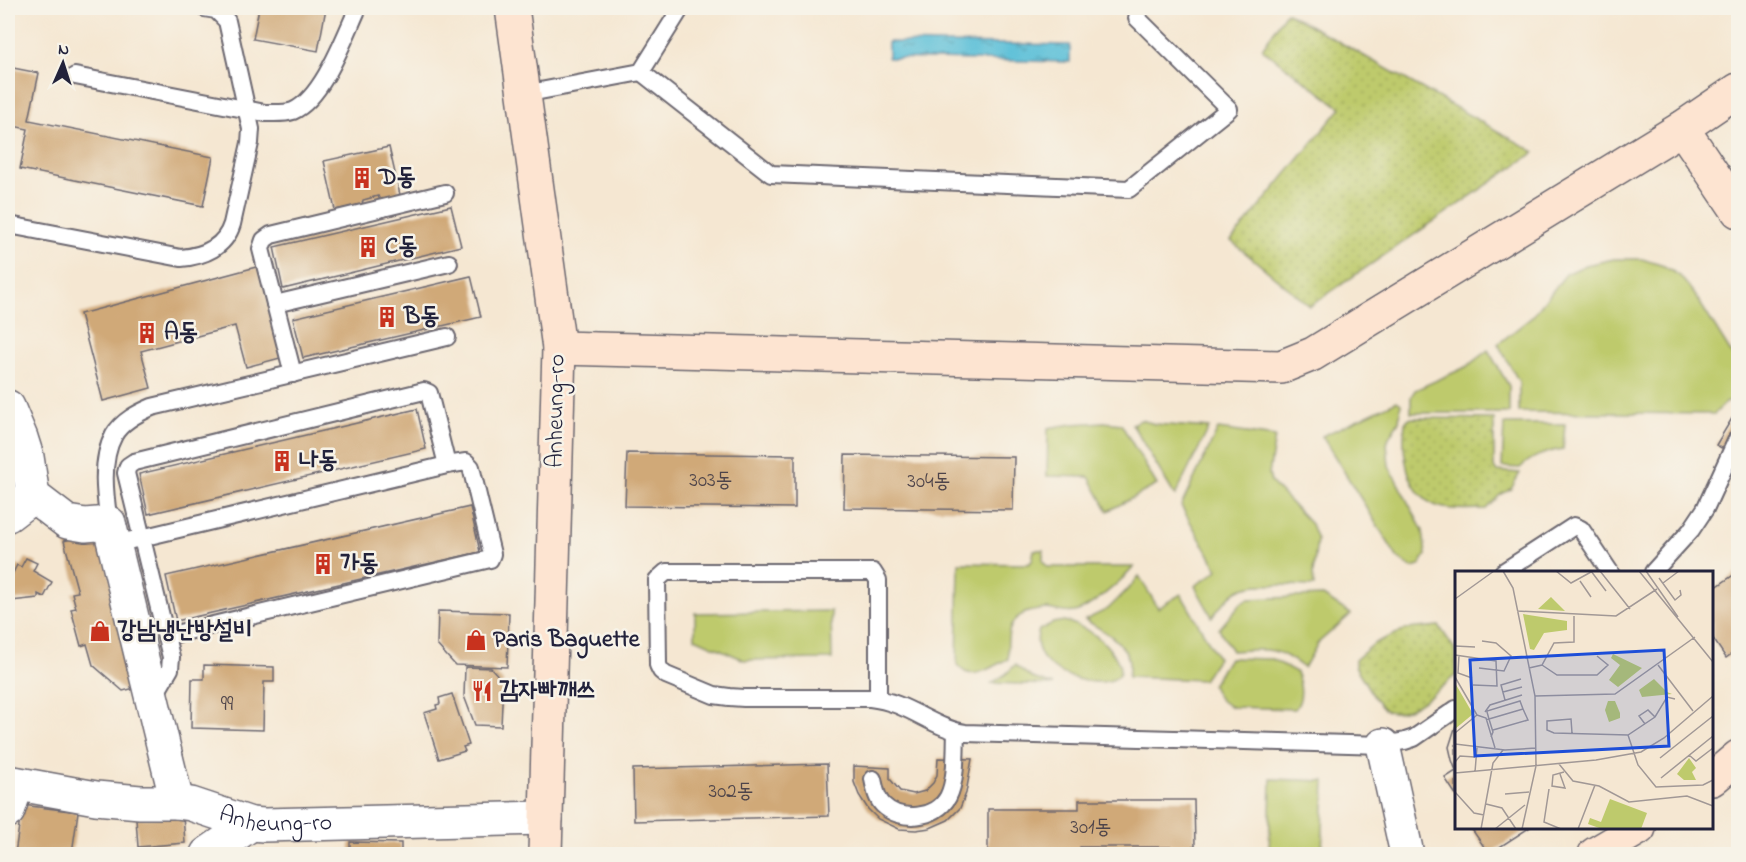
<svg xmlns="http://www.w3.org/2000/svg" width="1746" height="862" font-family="'Indie Flower','Poor Story',sans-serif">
<defs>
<pattern id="park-dots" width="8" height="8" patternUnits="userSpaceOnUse" patternTransform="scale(1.5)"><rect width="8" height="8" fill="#beca6c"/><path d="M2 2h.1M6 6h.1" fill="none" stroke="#a3ad5e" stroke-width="1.8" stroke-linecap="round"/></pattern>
<pattern id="water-ripples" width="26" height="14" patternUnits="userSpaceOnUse" patternTransform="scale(1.5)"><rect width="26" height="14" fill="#5abfd8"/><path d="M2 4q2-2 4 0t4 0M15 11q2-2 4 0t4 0" fill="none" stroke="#4a9bb0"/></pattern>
</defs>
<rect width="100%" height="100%" fill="#f7f3e8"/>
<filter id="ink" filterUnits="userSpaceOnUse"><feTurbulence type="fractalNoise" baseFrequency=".0167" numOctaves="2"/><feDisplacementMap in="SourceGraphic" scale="12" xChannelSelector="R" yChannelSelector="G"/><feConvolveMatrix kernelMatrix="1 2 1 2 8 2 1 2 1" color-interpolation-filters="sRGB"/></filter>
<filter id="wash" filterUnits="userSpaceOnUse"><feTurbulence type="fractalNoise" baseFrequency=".008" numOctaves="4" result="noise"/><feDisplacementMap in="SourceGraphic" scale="24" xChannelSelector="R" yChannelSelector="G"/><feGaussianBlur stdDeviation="1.35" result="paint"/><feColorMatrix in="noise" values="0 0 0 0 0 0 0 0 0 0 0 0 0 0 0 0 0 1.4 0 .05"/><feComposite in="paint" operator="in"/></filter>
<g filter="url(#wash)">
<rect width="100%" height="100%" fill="#f5e7d2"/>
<g fill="#beca6c" stroke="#707654" stroke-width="1.5">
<polygon points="1614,259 1642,259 1664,266 1680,276 1695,295 1738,364 1738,398 1726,403 1714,414 1519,412 1519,382 1498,344 1532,317 1566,274 1586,265"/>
<polygon points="1488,350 1509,386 1509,413 1411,413 1411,397 1415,390 1466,367"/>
<polygon points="1397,401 1401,404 1399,421 1389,437 1387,444 1389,466 1423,531 1426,555 1419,566 1412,568 1397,557 1322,436"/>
<polygon points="1141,420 1155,424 1209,428 1175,496 1132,424"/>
<polygon points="1104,422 1121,424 1157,485 1108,511 1089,477 1047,476 1048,428 1073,424"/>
<path d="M1504,424H1565L1563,449C1546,452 1532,456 1520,468L1502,467Z"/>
<path d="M1218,429L1275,437L1269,474L1271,482L1311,524L1317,540L1313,573L1314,586C1296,586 1253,581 1238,590C1228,595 1220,608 1212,617L1195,586L1218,570L1181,506Z"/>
<path d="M1034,550H1043V562L1048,567H1134C1122,580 1091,608 1075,612C1066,614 1056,610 1047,609C1040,609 1035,611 1028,612C1006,619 1007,639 1008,659C996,664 978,678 965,672C962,670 960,667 957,665L959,563L1028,564L1032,561Z"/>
<path d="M1139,576L1158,608L1181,594L1218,658L1203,680L1128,677C1129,671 1130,664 1128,658C1123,640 1100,629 1085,620L1108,609L1132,585Z"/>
<path d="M1323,596L1351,614L1318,643L1304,668C1276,646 1267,649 1232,651L1219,629L1241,603L1248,599Z"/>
<polygon points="831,611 832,659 744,660 695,638 695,613"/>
<path d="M1064,621C1082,626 1100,636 1111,651C1116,657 1121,664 1120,672C1114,695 1024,677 1039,630L1053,623Z"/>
<path d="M1229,658L1272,659L1296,672C1301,684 1304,698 1295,709L1232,707C1221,703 1216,696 1212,685Z"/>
<polygon points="1015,665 1032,678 1053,685 992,683 1006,674"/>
<polygon points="1271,779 1325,781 1322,854 1269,854"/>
</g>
<g fill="url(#park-dots)" stroke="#707654" stroke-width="1.5">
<polygon points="1286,12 1535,152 1310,306 1231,241 1341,108 1262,49"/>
<path d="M1413,418L1494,419V467L1496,471L1520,473L1511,489L1500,495L1486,509C1471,509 1454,511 1440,507C1406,497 1401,451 1405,423L1408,419Z"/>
<path d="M1439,626L1456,651V675C1441,687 1404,723 1384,709C1378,706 1360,674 1355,666V660L1375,643L1407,629Z"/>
</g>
<polygon fill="url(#water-ripples)" stroke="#3e708a" stroke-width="1.5" points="888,42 1070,45 1070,62 888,58"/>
<g id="blocks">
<g fill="#d0a978">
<polygon points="259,8 326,8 318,51 253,39"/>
<polygon points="8,67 39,73 29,120 213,157 203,206 20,169 28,129 8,125"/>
<polygon points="389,147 400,195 380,200 378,196 363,200 362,205 335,210 324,161"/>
<polygon points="451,206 461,246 283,289 274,247"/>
<polygon points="260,266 284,357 246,367 235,326 141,351 151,388 103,401 80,314"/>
<polygon points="471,276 481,317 303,358 293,318"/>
<polygon points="417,409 426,449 148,514 139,474"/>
<polygon points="1738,411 1738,457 1716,445 1734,415"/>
<polygon points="627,453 795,455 795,508 625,506"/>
<polygon points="845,455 1014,457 1013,510 844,508"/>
<polygon points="470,507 480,552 176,621 166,576"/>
<polygon points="98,531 139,687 123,691 93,665 87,644 81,646 71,609 76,608 72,593 78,592 64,541"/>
<polygon points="26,558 37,563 33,571 52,582 44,597 38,594 38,598 11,601 8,599 8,583 17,565 21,567"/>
<polygon points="1738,572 1738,649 1726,658 1712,637 1712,590"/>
<polygon points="438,611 509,613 507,667 455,665 437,645"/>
<polygon points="204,665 274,667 274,682 264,682 263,730 191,728 192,679 204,679"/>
<polygon points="465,667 491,668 503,681 501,726 475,725 464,696"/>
<polygon points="452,694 469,745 463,747 465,751 439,759 424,713 437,709 436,705 440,704 439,698"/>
<polygon points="1456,725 1456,795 1445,778 1456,771 1452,760 1449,747"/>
<polygon points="938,758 972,759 966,793 960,808 948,820 930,828 916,830 899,829 878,819 868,809 859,795 854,782 854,766 890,768 890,779 900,791 914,794 925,791 933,783 937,775"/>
<polygon points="827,764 829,816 634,821 633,769"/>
<polygon points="1079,800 1194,800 1195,847 1080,847 1080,854 988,854 988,809 1079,809"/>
<polygon points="22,805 78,812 72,853 60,851 59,854 15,854"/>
<polygon points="183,815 185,843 138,847 136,819"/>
<polygon points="1471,828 1529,828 1489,854"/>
<polygon points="350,842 401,843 401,854 350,854"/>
</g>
</g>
</g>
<g filter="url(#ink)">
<use href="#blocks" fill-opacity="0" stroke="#6c6770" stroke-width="1.5"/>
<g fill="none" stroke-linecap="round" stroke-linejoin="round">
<defs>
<g id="lane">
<polyline points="641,72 771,174 1129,189 1229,109 1137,18"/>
<path d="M75,76L265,113C275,113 284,114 293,111C323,98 345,36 358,8"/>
<polyline points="524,94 641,72 681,8"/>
<path d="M9,225L181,258C204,256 225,247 232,224L250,143L251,129L227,21L216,10L204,8"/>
<polyline points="275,304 449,263"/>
<polyline points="293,374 261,249 264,240 271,235 445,193"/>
<path d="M109,523C105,496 100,460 114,435C122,421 138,413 152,407L447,337"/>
<polyline points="114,544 141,538 447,465 429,393 424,391 134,462 128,466 126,473 171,657 170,669 153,698"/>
<polyline points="1503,572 1574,526 1581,529 1610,572"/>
<polyline points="1653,572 1691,530 1705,509 1738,437"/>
<polyline points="167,636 490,559 492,554 471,467 466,462 447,465"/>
<path d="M878,699V580L873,572H666L657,580L658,665L661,671L666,675L714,695L729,697L744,698H870C908,702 932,728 965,733L1383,745L1405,741L1414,738L1456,709"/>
<path d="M873,779C875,788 876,798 883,805C900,822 936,819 948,797C957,780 955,750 956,732"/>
</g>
<g id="street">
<polyline points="8,407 21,438 27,457 33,496 67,522 85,525 109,523 177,802"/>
<polyline points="8,515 33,496"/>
<polyline points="1383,745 1407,854"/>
<path id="s1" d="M8,782L96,798L140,802H177L191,804L251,824L264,825L546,818"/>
<polyline points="8,811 17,784"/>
<polyline points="207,854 251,824"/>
</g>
<g id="secondary">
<polyline points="512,8 559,348 545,854"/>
<polyline points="1682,128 1738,211"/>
<polyline points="559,348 1281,367 1313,354 1682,128 1738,90"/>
<polyline points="1712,779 1738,757"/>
<polyline points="1595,854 1639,828"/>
</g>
</defs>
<use href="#lane" stroke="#6c6770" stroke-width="20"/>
<use href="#street" stroke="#6c6770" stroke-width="36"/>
<use href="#secondary" stroke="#6c6770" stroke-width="36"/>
<use href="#lane" stroke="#fff" stroke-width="16"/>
<use href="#street" stroke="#fff" stroke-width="33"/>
<use href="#secondary" stroke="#fde4d1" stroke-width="33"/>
</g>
</g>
<defs>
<symbol id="building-bare" viewBox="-9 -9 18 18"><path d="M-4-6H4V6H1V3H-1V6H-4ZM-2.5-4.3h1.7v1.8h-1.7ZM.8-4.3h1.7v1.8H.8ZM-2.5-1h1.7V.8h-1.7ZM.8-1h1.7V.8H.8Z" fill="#c8321e" stroke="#f7f3e8" stroke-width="2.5" paint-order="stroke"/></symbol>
<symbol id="shop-bare" viewBox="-9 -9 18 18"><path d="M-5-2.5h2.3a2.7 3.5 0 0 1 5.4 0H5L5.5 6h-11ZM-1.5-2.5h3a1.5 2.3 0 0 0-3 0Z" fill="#c8321e" stroke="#f7f3e8" stroke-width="2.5" paint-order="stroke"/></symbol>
<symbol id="restaurant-bare" viewBox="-9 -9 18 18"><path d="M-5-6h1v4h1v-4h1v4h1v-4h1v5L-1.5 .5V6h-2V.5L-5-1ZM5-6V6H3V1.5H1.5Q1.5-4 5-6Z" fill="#c8321e" stroke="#f7f3e8" stroke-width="2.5" paint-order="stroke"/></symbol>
</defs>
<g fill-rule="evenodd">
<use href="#building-bare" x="347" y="163" width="30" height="30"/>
<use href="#building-bare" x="353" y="232" width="30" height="30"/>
<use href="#building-bare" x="372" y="302" width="30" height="30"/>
<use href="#building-bare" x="132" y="318" width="30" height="30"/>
<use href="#building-bare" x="267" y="446" width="30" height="30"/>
<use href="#building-bare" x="308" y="549" width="30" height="30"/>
<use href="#shop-bare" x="85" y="616" width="30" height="30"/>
<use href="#shop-bare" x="461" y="625" width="30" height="30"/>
<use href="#restaurant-bare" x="467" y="676" width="30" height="30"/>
</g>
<g text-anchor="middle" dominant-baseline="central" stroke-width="5" stroke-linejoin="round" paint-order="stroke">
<g font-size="21" fill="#4e444a">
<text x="711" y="481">303동</text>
<text x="929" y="482">304동</text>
<text x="227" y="705">99</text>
<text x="731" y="792">302동</text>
<text x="1091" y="828">301동</text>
</g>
<g font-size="24" font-weight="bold" fill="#22223b" stroke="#f7f3e8" text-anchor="start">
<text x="379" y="178">D동</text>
<text x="385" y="247">C동</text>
<text x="404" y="317">B동</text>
<text x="164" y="333">A동</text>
<text x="299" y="461">나동</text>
<text x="340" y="564">가동</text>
<text x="117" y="631">강남냉난방설비</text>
<text x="493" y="640">Paris Baguette</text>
<text x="499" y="691">감자빠깨쓰</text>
</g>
<g font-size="24" fill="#22223b" stroke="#f7f3e8">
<text transform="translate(557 411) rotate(-89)">Anheung-ro</text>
<text stroke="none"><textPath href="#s1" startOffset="272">Anheung-ro</textPath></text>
</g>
</g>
<g transform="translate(1455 571)">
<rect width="258" height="258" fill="#f5e7d2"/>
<path d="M199,108L212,121L217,123L187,126L184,119ZM153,130H160L165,142V147L154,151L150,139ZM155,228L192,242L186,258H147L133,253L135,247L146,251Z" fill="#beca6c"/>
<path d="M96,26L110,40L83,38ZM68,43L112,50V59L89,62L79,79L75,78ZM158,83L187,97L163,116L154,109L165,94L156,87ZM0,112L18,143L0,158ZM234,187L241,197L237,201L241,209H229L222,203Z" fill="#beca6c"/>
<path fill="none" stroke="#a19896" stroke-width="1.5" d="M48,0L58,17L80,125L81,195L67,258M101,0L116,12L136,1M136,0L151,20M145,0L175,38M184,0L258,91M191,0L223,46M204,7L220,29L226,24L225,19M125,10L136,26M208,12L224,0M0,28L39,0M62,40L161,45L202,18M0,75L20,76M0,84L41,90L42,115L18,114M4,84L3,102L17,107M87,94L102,104H142L153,94L142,85M203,94L238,140M24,97L49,100L56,85L41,72L27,70M74,97L87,94L99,72L119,71V45M0,106L22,144M48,121L67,116M80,125L160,123L240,66M50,129L46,114L66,108M30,141L35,134L67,124M22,144L31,147L40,177M31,149L34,148L68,138L65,130L32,140V141L34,148L38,161L36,166M190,153L184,145L193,139L200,146M38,159L73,149L68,138M0,162L22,144M117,162L116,148L92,150V159L99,162L173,164L200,146L212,126L220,128M173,164L183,194L201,216L248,214L258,209M0,173L50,179L81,177M234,184L241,190L258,177M205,187L258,145M0,191L5,185L20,186M104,193L118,210L144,215L174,231L232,225L258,235M20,201L22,176M0,202L141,189L186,181L209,167L258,125M105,203L110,217L97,215L98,204L109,201M206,207L258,165M94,218L89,251L106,258M0,221L19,242L29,244M50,223L74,221M31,233L47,237L61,258M26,258L38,192L48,179M40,258L70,234M123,258L140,214"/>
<path fill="#1d4ed8" fill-opacity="0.15" stroke="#1d4ed8" stroke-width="3" d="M209,79L214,175L20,185L15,89Z"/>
<rect width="258" height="258" fill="none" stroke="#22223b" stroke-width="3"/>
</g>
<rect width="1746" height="862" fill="none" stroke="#f7f3e8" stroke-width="30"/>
<g transform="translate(63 63) rotate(3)" stroke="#f7f3e8" stroke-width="4.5" paint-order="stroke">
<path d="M0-4.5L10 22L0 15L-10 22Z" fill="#22223b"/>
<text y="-9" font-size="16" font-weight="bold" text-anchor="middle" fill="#22223b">N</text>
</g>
</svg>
